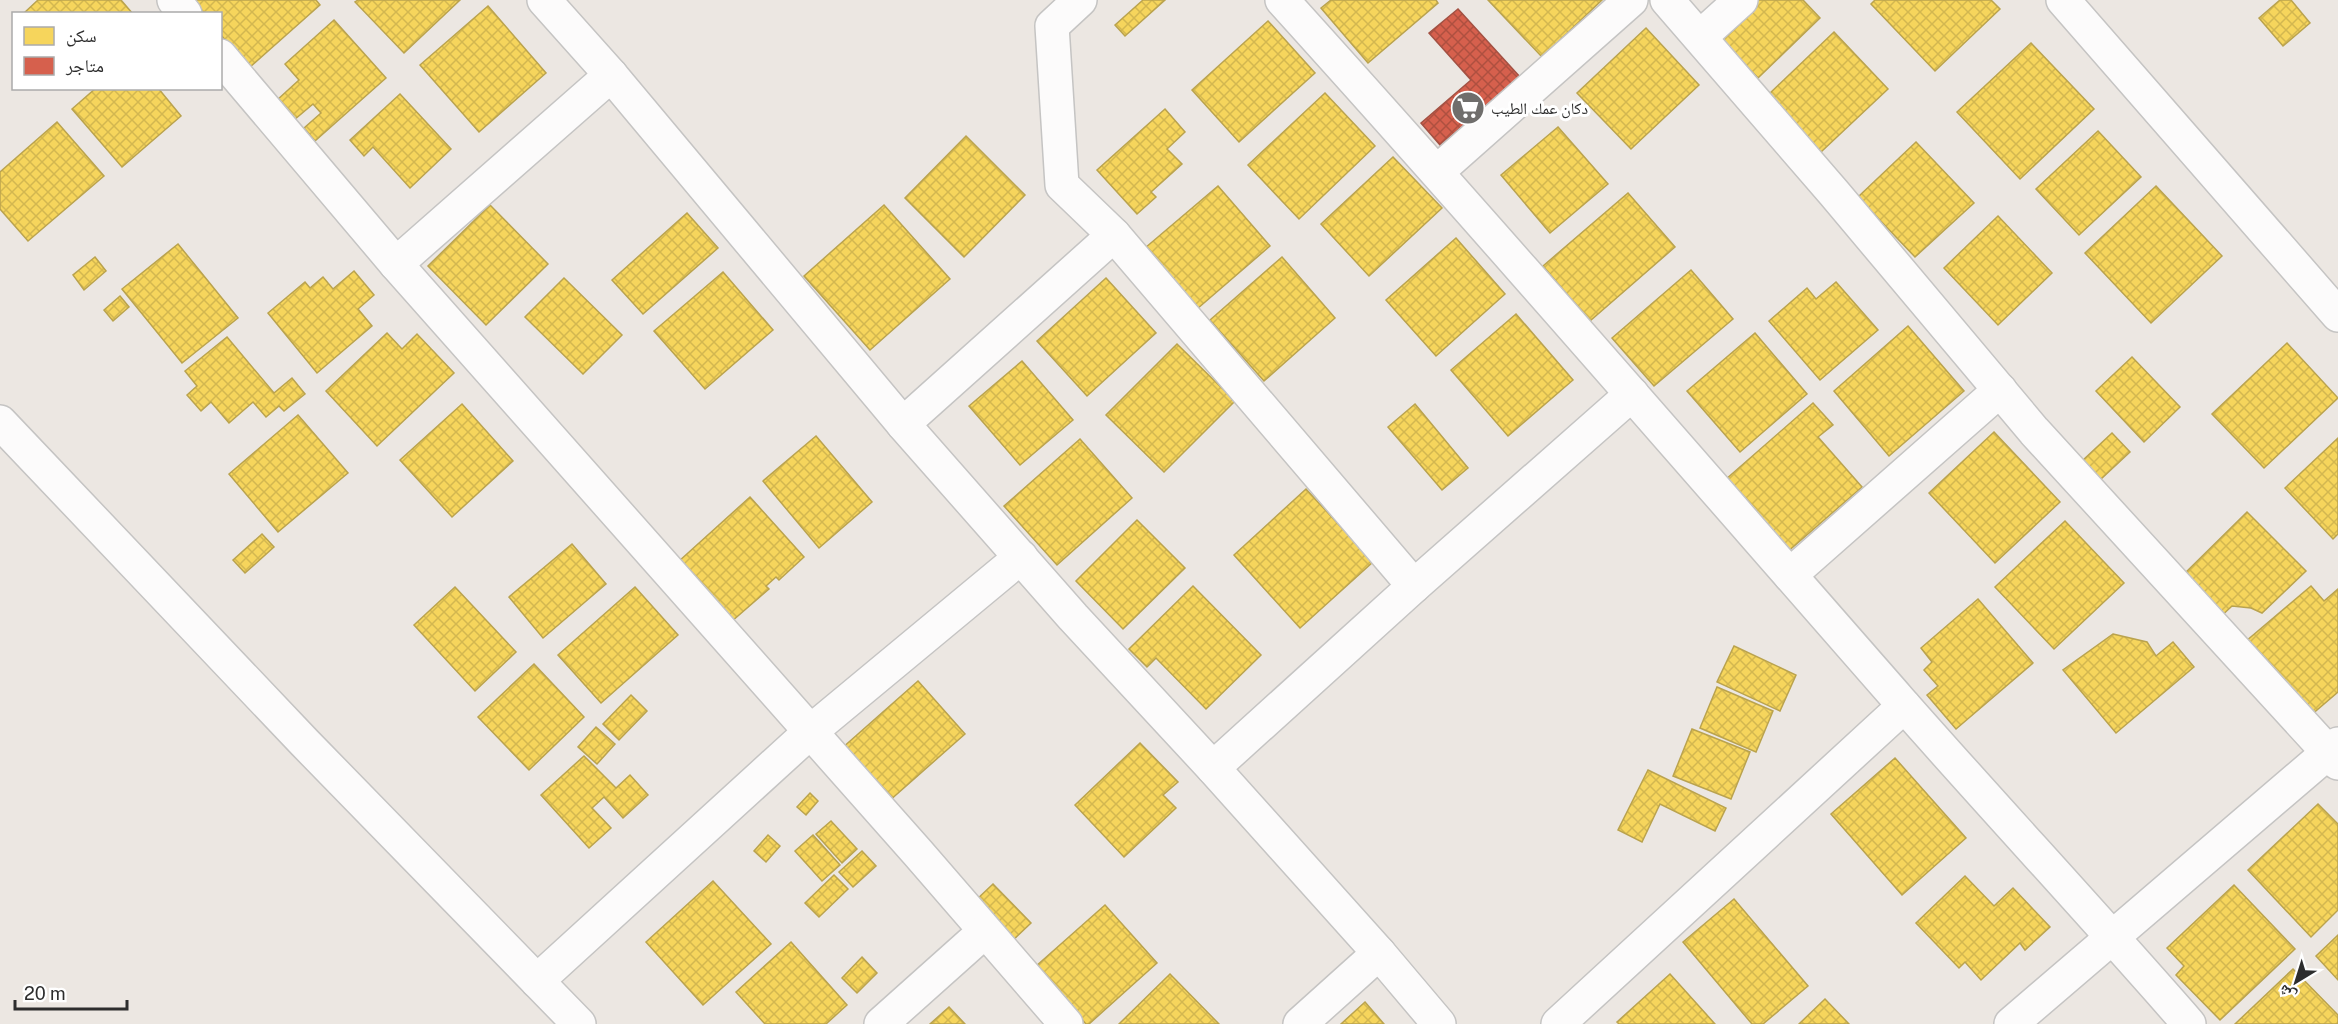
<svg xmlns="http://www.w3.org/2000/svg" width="2338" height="1024" font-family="'Public Sans','Noto Naskh Arabic',sans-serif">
<defs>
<pattern id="homes-cross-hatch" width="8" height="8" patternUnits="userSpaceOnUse" patternTransform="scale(1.5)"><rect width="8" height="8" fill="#f6d55c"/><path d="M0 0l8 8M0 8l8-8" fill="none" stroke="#d3b750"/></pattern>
<pattern id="shops-cross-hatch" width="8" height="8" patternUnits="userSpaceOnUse" patternTransform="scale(1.5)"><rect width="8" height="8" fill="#d6604d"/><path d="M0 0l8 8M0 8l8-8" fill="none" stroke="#ae5040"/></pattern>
</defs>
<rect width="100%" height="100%" fill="#ece7e2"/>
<g fill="url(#homes-cross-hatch)" stroke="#baa34e" stroke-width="1.5">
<polygon points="38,0 121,0 133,14 23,14"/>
<polygon points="193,0 316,0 320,5 250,67 220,34 220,14 202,14 191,1"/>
<polygon points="358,0 460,0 404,53 355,2"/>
<polygon points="1143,0 1165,0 1125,36 1115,25"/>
<polygon points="1331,0 1436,0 1438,3 1368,63 1321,8"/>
<polygon points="1488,0 1602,0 1542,57"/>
<polygon points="1758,0 1803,0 1820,18 1758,78 1719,37"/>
<polygon points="1875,0 1991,0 2000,9 1935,71 1871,4"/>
<polygon points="2280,0 2291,0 2310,23 2283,46 2259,18"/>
<polygon points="488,6 546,73 479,132 420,65"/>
<polygon points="334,20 386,78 315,141 304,128 321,113 313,104 294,120 276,101 299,80 285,64"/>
<polygon points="1268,21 1315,73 1239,142 1192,90"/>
<polygon points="1646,28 1699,85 1631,149 1577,93"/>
<polygon points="1834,32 1888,89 1821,152 1767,96"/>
<polygon points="2031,43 2094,109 2020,179 1957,112"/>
<polygon points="96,88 158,88 181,116 122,167 72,109"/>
<polygon points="1325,93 1375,146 1299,219 1248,165"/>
<polygon points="400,94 451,149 410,188 373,147 364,156 350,140"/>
<polygon points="1165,109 1185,132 1167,149 1182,164 1151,192 1156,197 1137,214 1097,170"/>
<polygon points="57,122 104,176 28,241 0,209 0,172"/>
<polygon points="1558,127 1608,184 1550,233 1501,175"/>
<polygon points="2098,131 2141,177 2079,235 2036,189"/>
<polygon points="966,136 1025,195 964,257 905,198"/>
<polygon points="1916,142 1974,203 1915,257 1858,197"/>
<polygon points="1393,157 1442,208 1369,276 1321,224"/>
<polygon points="1218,186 1270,246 1197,309 1145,248"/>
<polygon points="2156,186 2222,256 2151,323 2085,253"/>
<polygon points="1628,193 1675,247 1590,321 1543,266"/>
<polygon points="490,205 548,264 486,325 428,266"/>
<polygon points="884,205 950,279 870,350 804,276"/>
<polygon points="687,213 718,248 643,314 612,280"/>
<polygon points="1998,216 2052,273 1998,325 1944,268"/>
<polygon points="1456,238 1505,294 1436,356 1386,300"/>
<polygon points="178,244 238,318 182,363 122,289"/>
<polygon points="95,257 106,271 84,290 73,275"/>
<polygon points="1282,257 1335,318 1264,381 1210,320"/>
<polygon points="1691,270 1733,319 1654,386 1612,338"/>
<polygon points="354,271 374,295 358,309 372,326 317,373 268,313 305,282 310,288 323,277 333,289"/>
<polygon points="723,272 773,330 705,389 654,331"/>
<polygon points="564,278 622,335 583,374 525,317"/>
<polygon points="1106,278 1156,333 1087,396 1037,341"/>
<polygon points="1836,282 1878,330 1820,380 1769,321 1807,288 1816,299"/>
<polygon points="120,296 129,307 113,321 104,310"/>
<polygon points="1516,314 1573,380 1508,436 1451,370"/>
<polygon points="1908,326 1964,391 1889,456 1834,391"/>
<polygon points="387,333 402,349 417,334 454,373 377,446 326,391"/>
<polygon points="1755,333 1807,394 1740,452 1687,391"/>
<polygon points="227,337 274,393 292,378 305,394 284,411 279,406 266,417 253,402 229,423 211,402 201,411 187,395 197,386 185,371"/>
<polygon points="2287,343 2338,398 2264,468 2212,414"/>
<polygon points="1177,344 1235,401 1164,472 1106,415"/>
<polygon points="2132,357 2180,407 2144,442 2096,391"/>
<polygon points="1022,361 1073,420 1020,465 969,406"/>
<polygon points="1813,403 1833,425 1818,437 1862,487 1785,554 1725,480"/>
<polygon points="462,404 513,461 452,517 400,460"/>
<polygon points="1415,404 1468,468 1442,490 1388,427"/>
<polygon points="298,415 348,473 278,532 229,474"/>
<polygon points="1994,432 2060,502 1995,563 1929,493"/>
<polygon points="2112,433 2130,452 2100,480 2082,461"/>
<polygon points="816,436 872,502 819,548 763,481"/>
<polygon points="2338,438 2338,534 2333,539 2285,488"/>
<polygon points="1080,439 1132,498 1057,565 1004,506"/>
<polygon points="1306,489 1373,562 1300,628 1234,555"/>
<polygon points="750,497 804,557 779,580 776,577 766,586 769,589 731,622 678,562"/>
<polygon points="2247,512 2306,571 2262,613 2251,608 2232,606 2216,621 2179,579"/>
<polygon points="1137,520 1185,568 1123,629 1076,581"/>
<polygon points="2065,521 2124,583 2054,649 1995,587"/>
<polygon points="262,534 274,547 245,573 233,560"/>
<polygon points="572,544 606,584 543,638 509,597"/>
<polygon points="1193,586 1261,655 1206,709 1156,658 1147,667 1129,649"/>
<polygon points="2311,586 2324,601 2338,589 2338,692 2303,722 2239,647"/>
<polygon points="455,587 516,652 475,691 414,625"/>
<polygon points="635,587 678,635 601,703 558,655"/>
<polygon points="1978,599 2033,663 1956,729 1927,695 1938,686 1924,670 1932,662 1921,648"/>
<polygon points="2113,634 2147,642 2156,656 2173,642 2194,667 2116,733 2063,670"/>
<polygon points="1734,646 1796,675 1780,711 1717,682"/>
<polygon points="534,664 584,717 529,770 478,717"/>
<polygon points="918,681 965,734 888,802 841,749"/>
<polygon points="1717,687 1773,711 1756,752 1700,728"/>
<polygon points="631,695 647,711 619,740 603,724"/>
<polygon points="596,727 615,744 597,764 578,747"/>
<polygon points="1692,729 1750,752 1731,799 1673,776"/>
<polygon points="1140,743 1178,782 1163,795 1176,808 1124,857 1075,805"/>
<polygon points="584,756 616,788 630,775 648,795 623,818 604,797 592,808 611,828 589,848 541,795"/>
<polygon points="1895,758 1966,838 1902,895 1831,814"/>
<polygon points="1648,770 1726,808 1715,831 1660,804 1642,842 1618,830"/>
<polygon points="810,793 818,801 806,815 797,807"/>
<polygon points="2318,804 2338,824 2338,910 2311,937 2248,870"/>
<polygon points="831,821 857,849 842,863 816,834"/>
<polygon points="768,835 780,846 766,862 754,851"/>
<polygon points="813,835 840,865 822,881 795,851"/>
<polygon points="862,851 876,866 853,887 839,872"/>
<polygon points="834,875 848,889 819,917 805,903"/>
<polygon points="1965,876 1994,906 2013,888 2050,927 2025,950 2020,943 1981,980 1965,962 1959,968 1916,923"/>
<polygon points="713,881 771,944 703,1005 646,942"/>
<polygon points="993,884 1031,923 1011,942 974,902"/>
<polygon points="2234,885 2295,949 2220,1020 2176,975 2184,966 2167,948"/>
<polygon points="1734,899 1808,986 1763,1024 1752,1024 1683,942"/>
<polygon points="1105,905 1157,963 1089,1024 1086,1024 1035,967"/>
<polygon points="2338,935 2338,980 2316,956"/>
<polygon points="791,942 847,1005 826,1024 765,1024 736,992"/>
<polygon points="862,957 877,973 857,993 842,978"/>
<polygon points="2293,969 2338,1015 2338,1024 2235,1024"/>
<polygon points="1170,974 1219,1024 1119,1024"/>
<polygon points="1670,974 1715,1024 1619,1024 1617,1022"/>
<polygon points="1825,999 1849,1024 1799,1024"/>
<polygon points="1365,1002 1384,1024 1341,1024"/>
<polygon points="949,1007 965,1024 930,1024"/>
</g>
<polygon fill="url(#shops-cross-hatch)" stroke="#a35143" stroke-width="1.5" points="1458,9 1520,77 1440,145 1421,123 1471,80 1429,33"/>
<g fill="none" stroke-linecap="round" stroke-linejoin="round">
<defs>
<g id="minor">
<polyline points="174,0 185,14"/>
<polyline points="544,0 611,75 903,424 1073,617 1213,768 1379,953 1439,1024"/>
<polyline points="1080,0 1052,26 1062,185 1114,235 1414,586"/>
<path d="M1282,0C1491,231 1695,467 1900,701C1996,810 2094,915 2189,1024"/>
<polyline points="1667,0 1834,193 2034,431 2338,763"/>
<polyline points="2063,0 2338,315"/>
<polyline points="1700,37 1741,0"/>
<polyline points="220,56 396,264 918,853 1066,1024"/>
<polyline points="1438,171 1631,0"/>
<polyline points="396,264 611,75"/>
<polyline points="0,422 305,743 579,1024"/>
<polyline points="903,424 1114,235"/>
<polyline points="1790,575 2000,390"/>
<polyline points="1213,768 1414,586 1632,394"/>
<polyline points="537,981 810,732 1021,557"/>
<polyline points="881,1024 984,932"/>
<polyline points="1300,1024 1379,953"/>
<polyline points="1558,1024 1904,706"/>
<polyline points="2011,1024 2338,744"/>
</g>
</defs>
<use href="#minor" stroke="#c5c4c3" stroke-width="36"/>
<use href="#minor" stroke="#fcfbfb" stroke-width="33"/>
</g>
<defs>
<symbol id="supermarket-disc" viewBox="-11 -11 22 22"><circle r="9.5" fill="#706e6c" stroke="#fff"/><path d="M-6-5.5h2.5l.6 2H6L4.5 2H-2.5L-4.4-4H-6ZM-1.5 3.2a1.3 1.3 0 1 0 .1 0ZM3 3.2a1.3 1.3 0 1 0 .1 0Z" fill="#fff"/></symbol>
</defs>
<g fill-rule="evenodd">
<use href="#supermarket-disc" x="1449" y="89" width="38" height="38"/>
</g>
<g text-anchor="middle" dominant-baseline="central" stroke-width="6" stroke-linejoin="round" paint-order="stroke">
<g font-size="16" fill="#2d2d2d" stroke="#fff" text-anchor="start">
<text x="1491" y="108">دكان عمك الطيب</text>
</g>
</g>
<rect x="12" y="12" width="210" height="78" fill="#ffffff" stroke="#ababab" stroke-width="1.5"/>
<rect x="24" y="27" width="30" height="18" fill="#f6d55c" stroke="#ababab" stroke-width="1.5"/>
<text x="66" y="42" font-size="18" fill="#2d2d2d">سكن</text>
<rect x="24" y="57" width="30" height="18" fill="#d6604d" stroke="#ababab" stroke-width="1.5"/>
<text x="66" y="72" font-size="18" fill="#2d2d2d">متاجر</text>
<g transform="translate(2296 982) rotate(218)" stroke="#ffffff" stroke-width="4.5" paint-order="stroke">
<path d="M0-4.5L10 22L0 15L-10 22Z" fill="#2d2d2d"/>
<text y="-9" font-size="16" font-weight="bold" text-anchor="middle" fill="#2d2d2d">ش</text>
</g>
<path d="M15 1000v9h112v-9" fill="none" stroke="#2d2d2d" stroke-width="3"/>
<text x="24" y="1000" font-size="18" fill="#2d2d2d" stroke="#ffffff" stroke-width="4.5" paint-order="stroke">20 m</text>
</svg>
